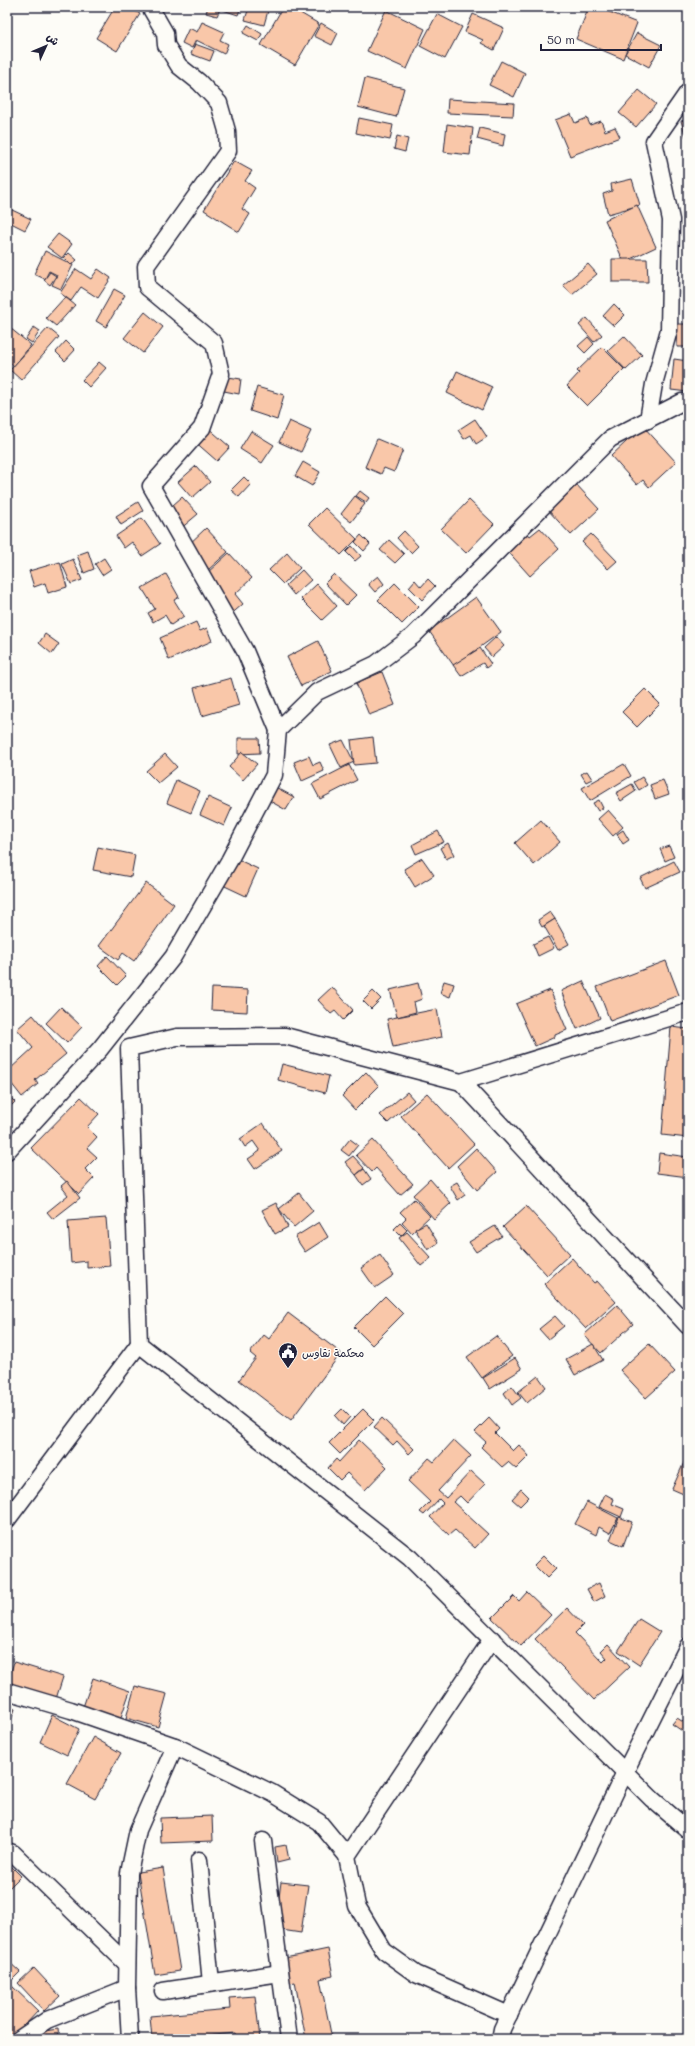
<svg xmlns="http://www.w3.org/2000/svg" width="695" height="2046" font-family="Mali,'Playpen Sans Arabic',sans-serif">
<rect width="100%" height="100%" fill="#fdfcf7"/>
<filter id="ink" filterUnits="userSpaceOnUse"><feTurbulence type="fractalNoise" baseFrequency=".025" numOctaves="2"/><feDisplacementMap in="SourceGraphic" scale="8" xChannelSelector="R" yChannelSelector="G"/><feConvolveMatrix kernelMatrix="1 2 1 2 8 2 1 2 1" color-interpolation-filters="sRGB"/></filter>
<g filter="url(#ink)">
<g fill="#f9c7a9" stroke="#22223b">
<polygon points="115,7 128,7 140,14 117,51 96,38"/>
<polygon points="208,7 241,7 238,15 220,9 217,16 206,13"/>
<polygon points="249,7 269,7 264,25 245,20"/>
<polygon points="283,7 290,7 319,24 295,65 261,45"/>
<polygon points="589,7 597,7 637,23 623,59 576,39"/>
<polygon points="386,10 425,29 407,69 367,51"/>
<polygon points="437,14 462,27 445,59 420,46"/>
<polygon points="473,14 504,28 494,50 481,43 483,40 465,32"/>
<polygon points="202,22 224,32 220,40 228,44 224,54 196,40 192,48 182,43 189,28 197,32"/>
<polygon points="321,23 338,33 332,45 314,36"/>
<polygon points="248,25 262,34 258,41 243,33"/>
<polygon points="637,33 661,45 649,67 625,54"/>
<polygon points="195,44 214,51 210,61 191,54"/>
<polygon points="501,61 525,73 514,97 489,85"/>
<polygon points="365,78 404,88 396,117 358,107"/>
<polygon points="639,90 656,104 636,127 619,113"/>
<polygon points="448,99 514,103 513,116 447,113"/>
<polygon points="571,114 575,123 587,118 590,125 601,121 605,131 615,127 620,137 570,156 555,120"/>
<polygon points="359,118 393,125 390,140 356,133"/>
<polygon points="688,119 688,136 686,137 681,121"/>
<polygon points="447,124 473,128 470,155 444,152"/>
<polygon points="480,128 505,134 503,146 477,139"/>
<polygon points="397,136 408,139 405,152 394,149"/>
<polygon points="234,161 252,171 245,181 255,188 242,209 250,214 239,232 204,210"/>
<polygon points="632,179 640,205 608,214 603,194 612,191 611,184"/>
<polygon points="637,205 656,247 624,262 605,220"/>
<polygon points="10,209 31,219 25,230 7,221 7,215"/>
<polygon points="58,234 72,244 62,258 47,247"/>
<polygon points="45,251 73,265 61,289 52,285 57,275 49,271 45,279 34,274"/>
<polygon points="69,253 77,260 71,265 64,258"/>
<polygon points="612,259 647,259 648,282 612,282"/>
<polygon points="588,264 597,274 572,295 563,285"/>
<polygon points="76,269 91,279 98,269 111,278 98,298 81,287 71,301 60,293"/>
<polygon points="50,272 56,276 50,285 44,280"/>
<polygon points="114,289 125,295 106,327 96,321"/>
<polygon points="65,297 75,305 56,326 46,318"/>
<polygon points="614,304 625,315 614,326 603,316"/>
<polygon points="145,312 163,327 143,353 124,338"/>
<polygon points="587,318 602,335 594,342 579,325"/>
<polygon points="676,324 688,324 688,347 677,347"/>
<polygon points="34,327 40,331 32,343 26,339"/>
<polygon points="10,328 31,345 14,366 7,361 7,332"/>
<polygon points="48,328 59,337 21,380 10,370"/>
<polygon points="624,336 642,355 626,370 608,351"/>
<polygon points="588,337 594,344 585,353 578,346"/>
<polygon points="66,341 75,350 65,361 56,352"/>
<polygon points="602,347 624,369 587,406 567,386 579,373 577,371"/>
<polygon points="674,359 688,361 688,392 671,390"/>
<polygon points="99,362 106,368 89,387 82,380"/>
<polygon points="457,371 492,387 482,410 447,393"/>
<polygon points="222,376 241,379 239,394 219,390"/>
<polygon points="257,387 284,395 277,420 250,411"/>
<polygon points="475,419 487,437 476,444 471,435 464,439 458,430"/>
<polygon points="289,421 311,431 301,452 279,442"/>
<polygon points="206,426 230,447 217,461 193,440"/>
<polygon points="643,426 676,462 649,487 643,480 637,485 611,456"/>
<polygon points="251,431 274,445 262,463 240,449"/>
<polygon points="377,439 403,450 394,472 384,468 381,474 365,467"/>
<polygon points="303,462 320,472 312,486 295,476"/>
<polygon points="196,466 210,482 192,498 178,482"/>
<polygon points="244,477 251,484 239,497 231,490"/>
<polygon points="575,483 599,509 571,535 547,509"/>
<polygon points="360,491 369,498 366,502 356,496"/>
<polygon points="355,496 365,504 351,522 341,514"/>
<polygon points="182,497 198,514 179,530 164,513"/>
<polygon points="469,500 494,524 466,553 441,529"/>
<polygon points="138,502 143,511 121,525 116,516"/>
<polygon points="325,508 357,539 341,555 309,524"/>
<polygon points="142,518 160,544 142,556 132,542 124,548 116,536"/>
<polygon points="206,528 228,552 208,570 186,547"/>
<polygon points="540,528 559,549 530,576 505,548 525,530 530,536"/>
<polygon points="404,531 418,546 411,553 397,538"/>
<polygon points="591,534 617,561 608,569 582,542"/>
<polygon points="361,535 370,544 364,551 355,542"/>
<polygon points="389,540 404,554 395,563 380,550"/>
<polygon points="352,546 361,556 355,561 346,552"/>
<polygon points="88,551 94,569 84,573 77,555"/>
<polygon points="229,553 252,578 235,594 243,604 228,617 207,573"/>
<polygon points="287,553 300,568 283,584 269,570"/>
<polygon points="104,558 111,569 102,575 95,564"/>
<polygon points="73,559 82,580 71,584 62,564"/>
<polygon points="60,562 67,587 48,593 45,583 34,587 29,571"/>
<polygon points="302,570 311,580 294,595 286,585"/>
<polygon points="166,574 179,597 174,600 184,616 171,625 165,615 153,622 148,613 155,609 142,588"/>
<polygon points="334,574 356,595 346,605 325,583"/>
<polygon points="378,576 384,584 375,592 368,584"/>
<polygon points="428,579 435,586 422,600 409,587 415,580 421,587"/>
<polygon points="395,583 419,607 402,624 378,600"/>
<polygon points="317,584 337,606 322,620 301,599"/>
<polygon points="476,597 501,632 454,666 429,631"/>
<polygon points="196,622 200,631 207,628 212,641 169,660 160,638"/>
<polygon points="45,634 59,644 52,654 39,643"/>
<polygon points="496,637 504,646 492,657 484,648"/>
<polygon points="318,641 332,671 301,686 287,657"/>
<polygon points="480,648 491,664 486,668 483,663 461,676 453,665"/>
<polygon points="382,672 395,705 369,715 356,683"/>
<polygon points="231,678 239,705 202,716 194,688"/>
<polygon points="645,689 660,704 637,727 622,712"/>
<polygon points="373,737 376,763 354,765 351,740"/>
<polygon points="238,738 259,738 260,753 238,754"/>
<polygon points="343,740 354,762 341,768 330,745"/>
<polygon points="242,752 257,764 243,780 229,767"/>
<polygon points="165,754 177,767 158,783 146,771"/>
<polygon points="309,756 313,765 320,762 324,771 302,781 294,762"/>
<polygon points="624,764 631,776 590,801 582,788"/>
<polygon points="349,765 357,780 320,799 312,784"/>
<polygon points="587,771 592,779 586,782 581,774"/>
<polygon points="642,777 647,785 639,790 634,782"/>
<polygon points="176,780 200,791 191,813 167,803"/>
<polygon points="663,780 669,794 655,799 650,785"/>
<polygon points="266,782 294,797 286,810 259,795"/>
<polygon points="632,784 636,791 621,801 616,793"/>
<polygon points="208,797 232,808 224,826 200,815"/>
<polygon points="599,800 603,808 598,811 593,803"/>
<polygon points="608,810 623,827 613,836 598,819"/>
<polygon points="541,820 560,842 534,865 515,843"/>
<polygon points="623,830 629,840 623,844 617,834"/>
<polygon points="438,831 444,842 416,854 412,845"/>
<polygon points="448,843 454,855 446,859 440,848"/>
<polygon points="669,846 674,857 665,861 660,849"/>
<polygon points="98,847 135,855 131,877 93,870"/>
<polygon points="224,853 258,869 246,896 212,880"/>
<polygon points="422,858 434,875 415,887 404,869"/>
<polygon points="674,861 680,872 645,888 640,878"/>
<polygon points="146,883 174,904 134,961 123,953 118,960 99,946"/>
<polygon points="550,912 555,919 542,927 538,920"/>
<polygon points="555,919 569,944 558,950 544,926"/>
<polygon points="548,937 554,948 538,956 533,944"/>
<polygon points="107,956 126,976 117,985 98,966"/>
<polygon points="666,961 679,995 610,1021 597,987"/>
<polygon points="444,981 454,984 450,997 440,993"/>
<polygon points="583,981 600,1018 577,1029 561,991"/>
<polygon points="418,983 422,999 414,1002 416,1012 397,1017 390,990"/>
<polygon points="332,987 353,1010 343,1020 335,1011 331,1014 318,1000"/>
<polygon points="212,988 248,990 247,1012 211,1010"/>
<polygon points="550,990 567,1030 555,1035 555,1037 535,1046 516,1004"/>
<polygon points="373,991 381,999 371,1009 363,1001"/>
<polygon points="61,1007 82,1027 67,1043 46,1023"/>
<polygon points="437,1009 442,1037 393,1047 387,1019"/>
<polygon points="33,1015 66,1054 35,1080 38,1084 22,1097 7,1078 7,1065 10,1069 33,1048 17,1029"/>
<polygon points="671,1027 688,1029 688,1138 662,1135"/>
<polygon points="282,1064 329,1076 325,1093 278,1080"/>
<polygon points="366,1072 379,1086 355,1110 342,1096"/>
<polygon points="407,1092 414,1100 388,1123 380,1115"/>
<polygon points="427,1093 474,1144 448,1168 401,1116"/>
<polygon points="7,1094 15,1102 7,1110"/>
<polygon points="81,1097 99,1114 87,1127 97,1137 87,1148 97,1157 85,1169 94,1178 79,1194 31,1148"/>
<polygon points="263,1123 282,1151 255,1169 248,1159 260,1151 253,1141 245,1147 240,1139"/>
<polygon points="350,1139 358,1145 349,1156 341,1150"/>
<polygon points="373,1140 413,1184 400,1195 376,1168 372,1172 356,1155"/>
<polygon points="476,1148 497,1172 477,1190 457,1166"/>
<polygon points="659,1153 688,1157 688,1177 657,1173"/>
<polygon points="353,1156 364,1168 356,1175 345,1162"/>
<polygon points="364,1169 371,1179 363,1185 356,1175"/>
<polygon points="430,1179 451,1203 434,1219 413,1195"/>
<polygon points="67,1181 80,1198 53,1219 47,1212 68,1195 61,1186"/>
<polygon points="457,1182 465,1195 458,1200 450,1186"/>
<polygon points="299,1193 313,1211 294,1227 279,1209"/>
<polygon points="414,1199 430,1216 412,1233 402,1222 406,1218 400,1212"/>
<polygon points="276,1203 288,1227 275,1234 262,1210"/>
<polygon points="526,1206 570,1254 547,1275 503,1227"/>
<polygon points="106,1218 110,1266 87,1268 87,1261 71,1263 68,1221"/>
<polygon points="319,1222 328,1237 305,1252 295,1237"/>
<polygon points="400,1223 407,1230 401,1236 394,1229"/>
<polygon points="426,1223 438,1243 428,1250 415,1229"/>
<polygon points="495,1226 502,1236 476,1252 469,1242"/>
<polygon points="407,1232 431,1258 421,1266 399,1238"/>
<polygon points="380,1255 394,1275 375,1288 361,1268"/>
<polygon points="572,1258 594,1283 597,1281 616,1302 586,1329 544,1284"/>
<polygon points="385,1296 403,1314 372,1345 354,1327"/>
<polygon points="617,1305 633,1324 601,1353 584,1335"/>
<polygon points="288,1313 341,1353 291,1420 239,1380 256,1358 250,1353 264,1335 269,1339"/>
<polygon points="555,1316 564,1326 548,1339 539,1329"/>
<polygon points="496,1336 512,1356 482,1378 467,1357"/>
<polygon points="593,1344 603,1360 575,1375 566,1359"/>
<polygon points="649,1344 675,1372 646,1398 620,1370"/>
<polygon points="515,1358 522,1369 490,1389 483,1378"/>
<polygon points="538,1376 546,1387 527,1403 518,1392"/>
<polygon points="512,1386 521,1398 512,1405 504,1393"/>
<polygon points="342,1409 350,1417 343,1425 335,1416"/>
<polygon points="363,1409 374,1420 340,1454 329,1443"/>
<polygon points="382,1418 414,1449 409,1454 397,1441 393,1445 374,1427"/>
<polygon points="489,1418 499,1429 495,1433 513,1451 519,1445 529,1456 516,1469 508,1462 502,1467 481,1447 486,1442 475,1432"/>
<polygon points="359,1440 387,1467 365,1490 347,1473 340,1480 328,1468 336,1459 339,1462"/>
<polygon points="454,1440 471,1456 438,1491 446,1498 471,1471 485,1484 467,1503 460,1496 453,1502 488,1534 475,1548 455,1530 449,1535 430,1517 443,1503 439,1499 424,1515 420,1512 430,1502 408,1481 429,1458 434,1462"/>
<polygon points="686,1458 688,1458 688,1496 672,1489"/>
<polygon points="521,1489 529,1497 520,1506 512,1499"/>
<polygon points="605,1494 614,1499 612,1504 624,1509 621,1517 599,1507"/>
<polygon points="587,1502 618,1518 610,1533 599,1527 596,1535 575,1524"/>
<polygon points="619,1517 632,1522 623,1546 610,1540"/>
<polygon points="543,1556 556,1569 547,1578 534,1565"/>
<polygon points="599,1583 605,1596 594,1602 587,1589"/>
<polygon points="527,1592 551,1615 521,1646 492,1618 514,1596 519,1601"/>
<polygon points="567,1608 583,1625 575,1633 603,1662 607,1658 601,1651 608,1644 629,1667 594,1700 535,1639"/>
<polygon points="639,1619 660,1632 639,1665 618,1651"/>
<polygon points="14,1662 63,1677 54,1705 7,1684"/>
<polygon points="93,1678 130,1691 120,1720 83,1707"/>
<polygon points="135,1686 167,1694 158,1727 126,1718"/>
<polygon points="7,1707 15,1709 7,1732"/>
<polygon points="52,1715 79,1729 67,1755 40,1742"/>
<polygon points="677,1718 688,1725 688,1735 672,1724"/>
<polygon points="93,1737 121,1753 95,1799 67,1784"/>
<polygon points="212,1816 213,1841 161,1843 160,1818"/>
<polygon points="286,1845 289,1860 277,1863 275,1847"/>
<polygon points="7,1862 21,1876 7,1890"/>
<polygon points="163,1868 180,1971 155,1975 138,1872"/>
<polygon points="281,1882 308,1885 301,1933 275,1929"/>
<polygon points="328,1949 333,1976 320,1979 332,2039 306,2039 295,1982 290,1983 285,1958"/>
<polygon points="7,1960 20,1972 7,1985"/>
<polygon points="34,1968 60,1996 44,2011 18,1983"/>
<polygon points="12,1986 38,2011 13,2038 7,2032 7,1991"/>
<polygon points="255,1996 260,2039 236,2039 235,2033 175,2039 152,2039 150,2016 230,2009 229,1998"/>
<polygon points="58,2029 59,2039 32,2039 31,2033"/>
</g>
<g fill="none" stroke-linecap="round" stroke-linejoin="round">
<defs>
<g id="minor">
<polyline points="150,7 165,33 166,45 179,66 199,82 219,103 227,131 228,151 146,266 147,287 214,343 221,374 202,428 151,486 245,651 278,730"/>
<polyline points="648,420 654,384 669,330 671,220 654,141 688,92"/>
<polyline points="688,1012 461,1082 285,1036 177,1037 129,1048 139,1344 410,1558 652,1799 688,1830"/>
<polyline points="461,1082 688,1326"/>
<polyline points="7,1151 100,1049 173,957 229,861 274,775 278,730 317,692 376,664 413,636 610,439 682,402 688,402"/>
<polyline points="7,1520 139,1344"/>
<polyline points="492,1639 347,1856 357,1906 384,1951 416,1974 509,2015"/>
<polyline points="7,1691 71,1710 175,1746 272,1793 319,1822 347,1856"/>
<polyline points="263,1841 289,2039"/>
<polyline points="7,1851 13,1853 127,1964"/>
<polyline points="199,1860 211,1983"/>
<polyline points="163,1991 280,1973"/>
<polyline points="19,2039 47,2020 127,1988"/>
<polyline points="130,2039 127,1988 129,1873 138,1830 175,1746"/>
<polyline points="500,2039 502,2029 625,1772 688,1646"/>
</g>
</defs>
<use href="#minor" stroke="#22223b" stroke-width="19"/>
<use href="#minor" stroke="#fdfcf7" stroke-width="16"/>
</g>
</g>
<defs>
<symbol id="civic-pin" viewBox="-11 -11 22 30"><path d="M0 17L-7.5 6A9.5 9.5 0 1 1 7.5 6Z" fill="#22223b" stroke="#fdfcf7"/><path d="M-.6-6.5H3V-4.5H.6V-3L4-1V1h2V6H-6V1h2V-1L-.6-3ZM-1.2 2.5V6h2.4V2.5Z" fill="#fff"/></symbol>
</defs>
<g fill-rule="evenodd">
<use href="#civic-pin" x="277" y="1341" width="22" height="30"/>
</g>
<g text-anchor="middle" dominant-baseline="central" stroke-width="3" stroke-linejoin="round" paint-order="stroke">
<g font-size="11" fill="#22223b" stroke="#fdfcf7" text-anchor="start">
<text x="302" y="1352">محكمة نقاوس</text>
</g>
</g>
<rect width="695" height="2046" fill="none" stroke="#fdfcf7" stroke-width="24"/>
<rect x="12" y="12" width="671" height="2022" fill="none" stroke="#22223b" stroke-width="1.5" filter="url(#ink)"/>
<g transform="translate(46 46) rotate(46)" stroke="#fdfcf7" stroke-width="3" paint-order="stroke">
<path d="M0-3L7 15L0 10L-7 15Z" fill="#22223b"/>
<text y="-6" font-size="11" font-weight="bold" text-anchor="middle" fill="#22223b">ش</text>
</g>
<path d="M541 44v6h120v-6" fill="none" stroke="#22223b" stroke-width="2"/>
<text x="547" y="44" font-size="12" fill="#22223b" stroke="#fdfcf7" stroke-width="3" paint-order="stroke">50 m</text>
</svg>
